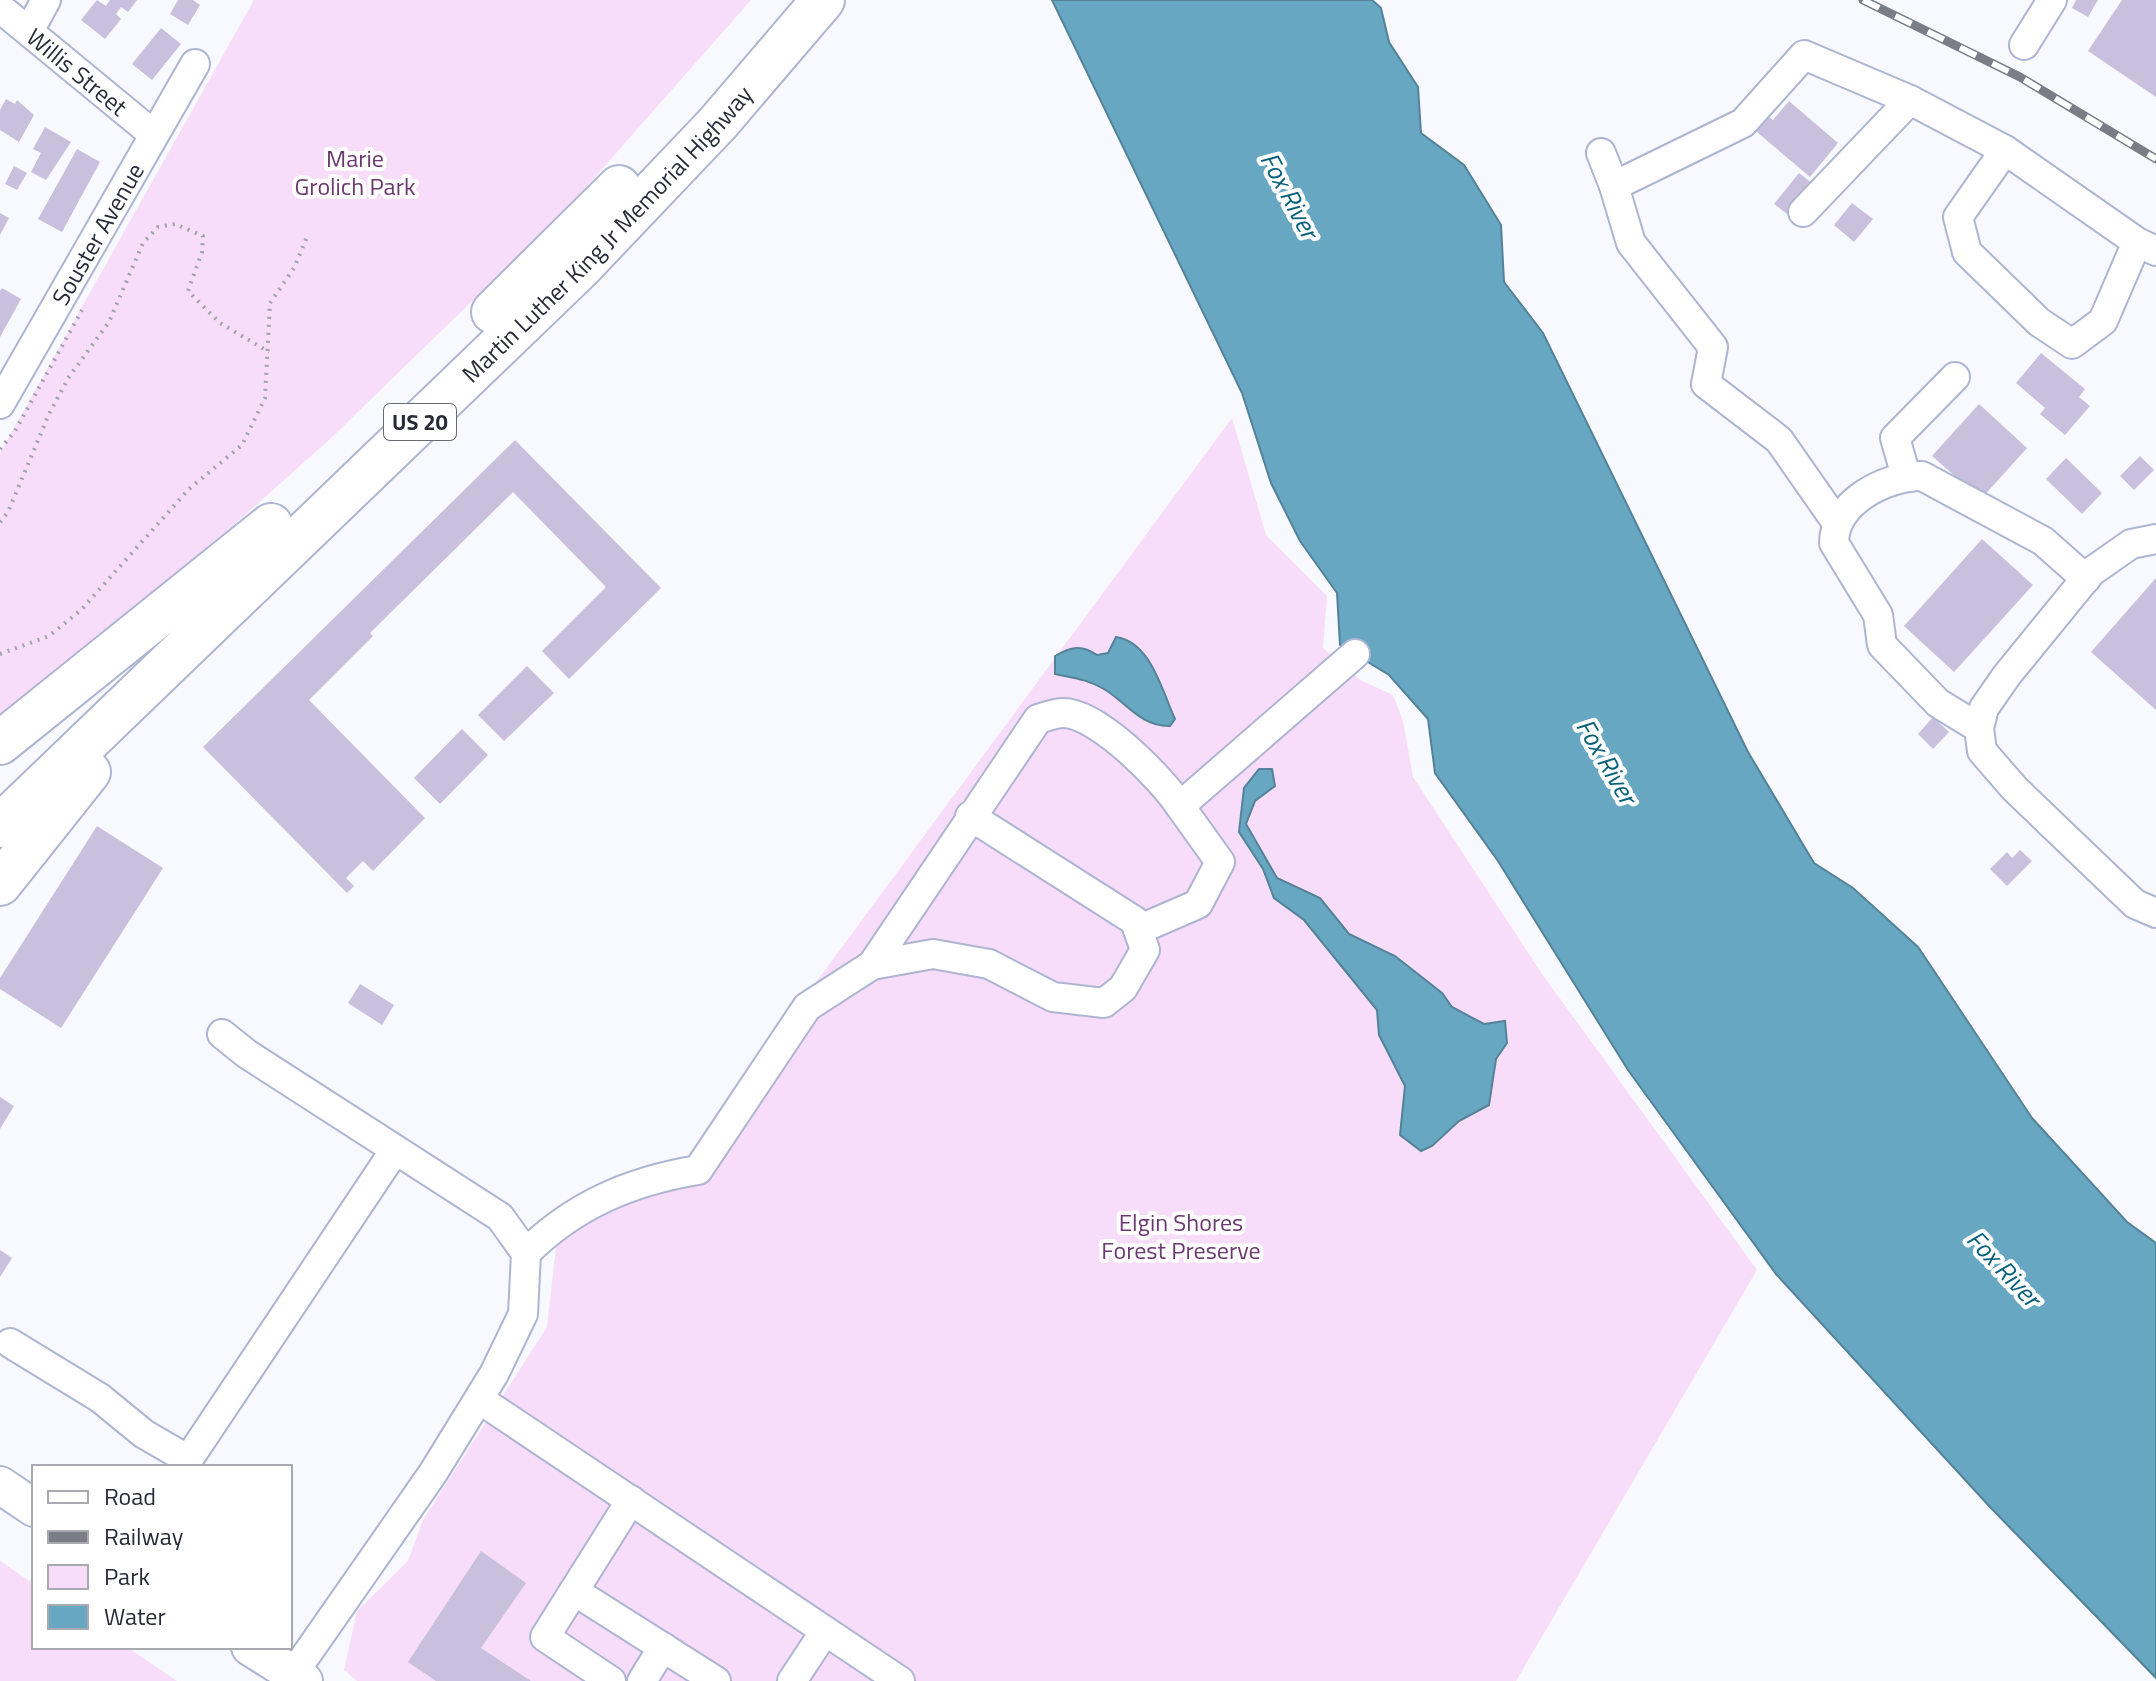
<svg xmlns="http://www.w3.org/2000/svg" width="2156" height="1681" font-family="'Titillium Web',sans-serif">
<rect width="100%" height="100%" fill="#f7f9ff"/>
<g fill="#f7ddf9">
<polygon points="254,0 751,0 565,211 329,440 165,586 0,714 0,453"/>
<polygon points="1232,418 1266,535 1327,596 1323,648 1360,680 1393,695 1403,721 1413,777 1542,974 1757,1270 1516,1681 357,1681 344,1670 357,1611 408,1561 423,1520 547,1327 556,1247 594,1215 660,1194"/>
<polygon points="0,1561 34,1584 34,1647 127,1647 177,1681 0,1681"/>
</g>
<g fill="#67a7c1" stroke="#548298" stroke-width="2">
<polygon points="1052,0 1372,0 1381,8 1389,42 1418,87 1421,133 1464,165 1501,225 1504,282 1543,333 1748,752 1814,863 1853,888 1918,947 2032,1118 2127,1222 2156,1243 2156,1678 1990,1507 1776,1274 1628,1070 1498,861 1435,773 1428,719 1389,675 1340,645 1337,593 1300,541 1271,483 1242,393"/>
<path d="M1116,637C1151,642 1162,691 1175,719L1170,726C1141,727 1127,703 1104,689C1087,679 1073,678 1055,674V656C1071,647 1081,644 1097,655L1108,653Z"/>
<polygon points="1259,769 1272,769 1275,786 1255,801 1246,824 1277,878 1320,898 1349,934 1395,956 1442,993 1452,1007 1484,1024 1505,1021 1507,1043 1496,1059 1489,1105 1459,1121 1432,1146 1421,1151 1400,1135 1405,1086 1379,1035 1377,1010 1304,920 1274,898 1263,869 1239,832 1244,788"/>
</g>
<g fill="#c8c0dd">
<polygon points="97,0 106,6 110,0 137,0 128,12 121,7 116,14 121,19 105,39 81,20"/>
<polygon points="178,0 193,0 200,5 188,25 170,14"/>
<polygon points="2076,0 2098,0 2088,17 2072,8"/>
<polygon points="2122,0 2156,0 2156,97 2088,51"/>
<polygon points="161,28 181,44 152,80 132,64"/>
<polygon points="6,99 15,104 17,100 34,115 19,142 0,130 0,110"/>
<polygon points="1789,101 1838,143 1810,177 1751,127 1763,113 1773,120"/>
<polygon points="45,127 71,142 46,180 31,172 41,153 33,149"/>
<polygon points="77,149 100,162 62,232 38,219"/>
<polygon points="14,166 27,173 17,190 5,184"/>
<polygon points="1799,173 1812,183 1787,214 1774,204"/>
<polygon points="1852,203 1873,219 1854,242 1834,225"/>
<polygon points="0,213 9,218 0,235"/>
<polygon points="2,288 21,299 0,337 0,291"/>
<polygon points="2041,353 2085,389 2079,397 2090,406 2065,435 2040,414 2045,408 2016,383"/>
<polygon points="1979,404 2027,448 1981,499 1932,456"/>
<polygon points="515,440 661,588 569,679 542,651 606,587 513,492 370,633 373,636 309,700 425,818 373,871 363,861 346,878 354,886 347,893 203,747"/>
<polygon points="2140,456 2154,470 2134,490 2120,476"/>
<polygon points="2066,458 2102,493 2082,514 2046,479"/>
<polygon points="1982,539 2033,585 1954,672 1904,626"/>
<polygon points="2156,578 2156,710 2091,652"/>
<polygon points="527,666 554,693 504,741 478,715"/>
<polygon points="1933,717 1949,732 1933,749 1918,734"/>
<polygon points="462,729 488,755 440,804 414,778"/>
<polygon points="97,826 163,868 61,1028 0,989 0,978"/>
<polygon points="2020,850 2032,861 2007,886 1990,869 2007,852 2012,858"/>
<polygon points="360,984 394,1005 382,1025 348,1003"/>
<polygon points="0,1097 14,1106 0,1129"/>
<polygon points="0,1250 12,1258 0,1277"/>
<polygon points="481,1551 526,1583 481,1648 531,1681 436,1681 408,1662"/>
</g>
<g fill="none" stroke-linecap="round" stroke-linejoin="round">
<defs>
<g id="minor">
<path id="s1" d="M0,8L153,134"/>
<polyline points="29,31 46,0"/>
<polyline points="2024,45 2052,0"/>
<polyline points="1601,153 1614,186"/>
<polyline points="1803,212 1910,100 2005,150"/>
<polyline points="2137,242 2103,321 2072,344 2039,322 1967,252 1958,217 2005,150 2137,242 2156,251"/>
<path id="s2" d="M0,404L195,64"/>
<polyline points="1906,476 1895,438 1955,377"/>
<polyline points="1837,523 1779,440 1706,384 1713,347 1631,243 1614,186 1743,123 1804,55 1910,100"/>
<polyline points="2156,539 2131,544 2091,572 2007,675 1984,708 1979,728 1982,751 2015,789 2135,904 2156,913"/>
<path d="M1979,728L1938,703L1882,645L1878,615L1834,543C1834,502 1886,476 1922,476L2043,541L2086,579"/>
<polyline points="1138,930 1198,904 1220,862 1180,806"/>
<path d="M872,965L1038,719C1045,717 1055,713 1063,713C1098,713 1161,778 1180,806L1355,654"/>
<polyline points="222,1034 247,1054 500,1217 526,1253 523,1314 494,1374 433,1473 293,1674"/>
<path d="M526,1253C574,1205 631,1181 698,1170L807,1007L872,965L933,954L989,964L1053,997L1104,1003L1123,988L1145,950L1135,921L970,816"/>
<polyline points="10,1343 100,1398 144,1434 182,1456 192,1454 395,1150"/>
<polyline points="479,1399 900,1681"/>
<polyline points="574,1591 716,1681"/>
<polyline points="611,1681 545,1637 631,1500"/>
<polyline points="642,1681 663,1647"/>
<polyline points="792,1681 825,1631"/>
</g>
<g id="major">
<polyline points="0,1485 34,1508"/>
<polyline points="250,1647 304,1681"/>
</g>
<g id="highway">
<polyline points="493,312 619,187"/>
<polyline points="0,743 271,525"/>
<path id="s3" d="M0,826L581,267L718,123L823,0"/>
<polyline points="0,884 89,772"/>
</g>
</defs>
<use href="#minor" stroke="#adb5d2" stroke-width="32"/>
<use href="#major" stroke="#adb5d2" stroke-width="40"/>
<use href="#highway" stroke="#adb5d2" stroke-width="46"/>
<g stroke="#a0a3ab" stroke-width="4" stroke-dasharray="2 6" stroke-linecap="butt">
<polyline points="0,449 15,431 82,310"/>
<polyline points="0,522 8,512 49,414 69,377 109,322 143,243 158,227 175,224 203,236 202,252 188,291 220,323 269,352"/>
<polyline points="0,654 49,636 81,610 189,489 242,445 265,398 270,303 294,268 307,237"/>
</g>
<use href="#minor" stroke="#fff" stroke-width="28"/>
<use href="#major" stroke="#fff" stroke-width="36"/>
<use href="#highway" stroke="#fff" stroke-width="42"/>
<defs>
<polyline id="rail" points="1863,0 2020,77 2156,159"/>
</defs>
<use href="#rail" stroke="#7a7d86" stroke-width="9"/>
<use href="#rail" stroke="#fff" stroke-width="6" stroke-dasharray="18" stroke-linecap="butt"/>
</g>
<g text-anchor="middle" dominant-baseline="central" stroke-width="8" stroke-linejoin="round" paint-order="stroke">
<rect fill="#fff" stroke="#686b73" stroke-width="2" x="384" y="404" width="72" height="36" rx="6"/>
<g font-size="22" font-weight="bold" fill="#282b37">
<text x="420" y="422">US 20</text>
</g>
<g font-size="24" fill="#282b37" stroke="#fff">
<text stroke="none"><textPath href="#s1" startOffset="100">Willis Street</textPath></text>
<text stroke="none"><textPath href="#s2" startOffset="196">Souster Avenue</textPath></text>
<text stroke="none"><textPath href="#s3" startOffset="848">Martin Luther King Jr Memorial Highway</textPath></text>
</g>
<g font-size="24" fill="#6a3970" stroke="#fff">
<text x="355" y="158">Marie<tspan x="355" dy="28">Grolich Park</tspan></text>
<text x="1181" y="1222">Elgin Shores<tspan x="1181" dy="28">Forest Preserve</tspan></text>
</g>
<g font-size="26" font-style="italic" fill="#07607b" stroke="#fff">
<text transform="translate(1290 195) rotate(62)">Fox River</text>
<text transform="translate(1607 761) rotate(60)">Fox River</text>
<text transform="translate(2004 1268) rotate(47)">Fox River</text>
</g>
</g>
<rect x="32" y="1465" width="260" height="184" fill="#ffffff" stroke="#a9aaaf" stroke-width="2"/>
<rect x="48" y="1491" width="40" height="12" fill="#ffffff" stroke="#a9aaaf" stroke-width="2"/>
<text x="104" y="1505" font-size="24" fill="#282b37">Road</text>
<rect x="48" y="1531" width="40" height="12" fill="#7a7d86" stroke="#a9aaaf" stroke-width="2"/>
<text x="104" y="1545" font-size="24" fill="#282b37">Railway</text>
<rect x="48" y="1565" width="40" height="24" fill="#f7ddf9" stroke="#a9aaaf" stroke-width="2"/>
<text x="104" y="1585" font-size="24" fill="#282b37">Park</text>
<rect x="48" y="1605" width="40" height="24" fill="#67a7c1" stroke="#a9aaaf" stroke-width="2"/>
<text x="104" y="1625" font-size="24" fill="#282b37">Water</text>
</svg>
